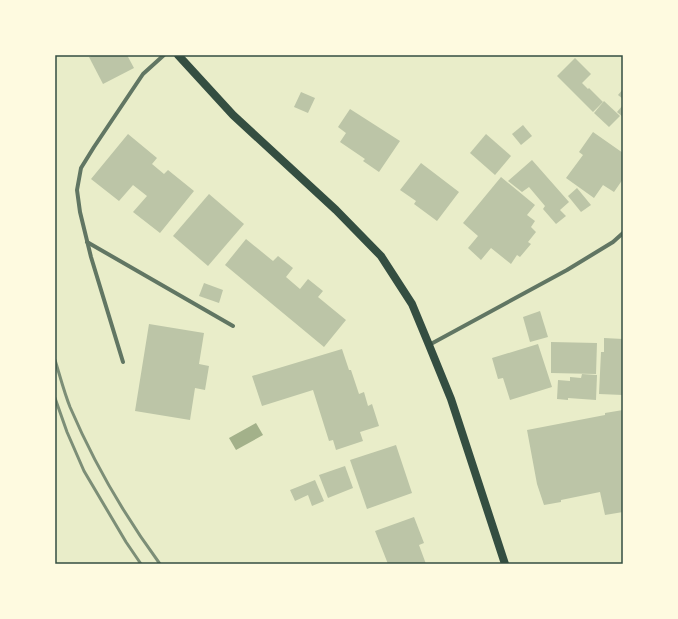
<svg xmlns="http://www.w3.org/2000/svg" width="678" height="619" font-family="Montserrat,sans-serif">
<rect width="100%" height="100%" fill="#e9edc9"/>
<polygon fill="#a3b18a" points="256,423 263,435 236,450 229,438"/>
<g fill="#bcc5a7">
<polygon points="94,55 127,55 134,68 103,84 89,57"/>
<polygon points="575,58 591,74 582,83 588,89 589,88 603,102 593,112 557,76"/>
<polygon points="623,89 623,99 618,95"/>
<polygon points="301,92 315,98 308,113 294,107"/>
<polygon points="604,101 620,116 609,127 594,113"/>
<polygon points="623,105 623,117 617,112"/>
<polygon points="350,109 400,141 379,172 363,161 365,159 340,142 346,133 338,127"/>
<polygon points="523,125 532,136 521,145 512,134"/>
<polygon points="593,132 623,153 623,179 614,192 603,185 594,198 566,178 583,155 579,152"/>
<polygon points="128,134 157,158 152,164 164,174 168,170 194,191 160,233 133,212 147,196 133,185 119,201 91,179"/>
<polygon points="486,134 511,156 495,175 470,153"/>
<polygon points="532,160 569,202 560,210 566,216 556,224 543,209 545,206 529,187 522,192 508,181"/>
<polygon points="421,163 459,192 437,221 414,204 416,201 400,190"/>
<polygon points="501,177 535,205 527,215 535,221 531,227 536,232 528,242 531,244 520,257 517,255 511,264 491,248 481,260 468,248 478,236 463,223"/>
<polygon points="577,188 591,205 581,212 568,196"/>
<polygon points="209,194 244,224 208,266 173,236"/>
<polygon points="246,239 273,261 278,256 293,268 286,277 300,289 308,279 323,291 318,297 346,320 324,347 225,265"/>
<polygon points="204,283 223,290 219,303 199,296"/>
<polygon points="540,311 548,337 530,342 523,317"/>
<polygon points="149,324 204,333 199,364 209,366 205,390 195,388 190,420 135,411"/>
<polygon points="604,338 623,339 623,395 599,394 601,352 604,352"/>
<polygon points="551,342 597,343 596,374 551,373"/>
<polygon points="538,344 552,387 510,400 503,378 498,379 492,358"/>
<polygon points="342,349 349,370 351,370 359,394 364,392 368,406 372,404 379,426 360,432 363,441 336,450 333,440 329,441 313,390 262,406 252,376"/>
<polygon points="582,374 597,375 596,400 568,398 568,400 557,399 558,380 570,381 570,377 581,378"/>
<polygon points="623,410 623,512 605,515 600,492 561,500 561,502 544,505 537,484 527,430 605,415 605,413"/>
<polygon points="396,445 412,493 367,509 350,460"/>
<polygon points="345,466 353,488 328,498 319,475"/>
<polygon points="315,480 324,501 312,506 308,495 295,501 290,490"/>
<polygon points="414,517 424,543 419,545 426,564 388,564 375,531"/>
</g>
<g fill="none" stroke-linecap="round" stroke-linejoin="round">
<g stroke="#617663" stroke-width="4">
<polyline points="87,242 233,326"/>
<polyline points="429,345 567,270 613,242 623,233"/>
<polyline points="123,362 91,257 80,212 77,190 81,168 94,147 143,74 164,55"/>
</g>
<polyline stroke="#344e41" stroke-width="8" points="178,55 233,115 336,210 381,256 412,304 429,345 451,399 505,564"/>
<g stroke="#7c8e77" stroke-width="3">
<path d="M55,360C60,376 64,392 70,407C94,463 124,515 160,564"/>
<polyline points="55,398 67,432 84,471 126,542 141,564"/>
</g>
</g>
<rect width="678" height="619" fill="none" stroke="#fefae0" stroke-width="112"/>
<rect x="56" y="56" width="566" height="507" fill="none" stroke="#344e41" stroke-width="1.5"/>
</svg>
